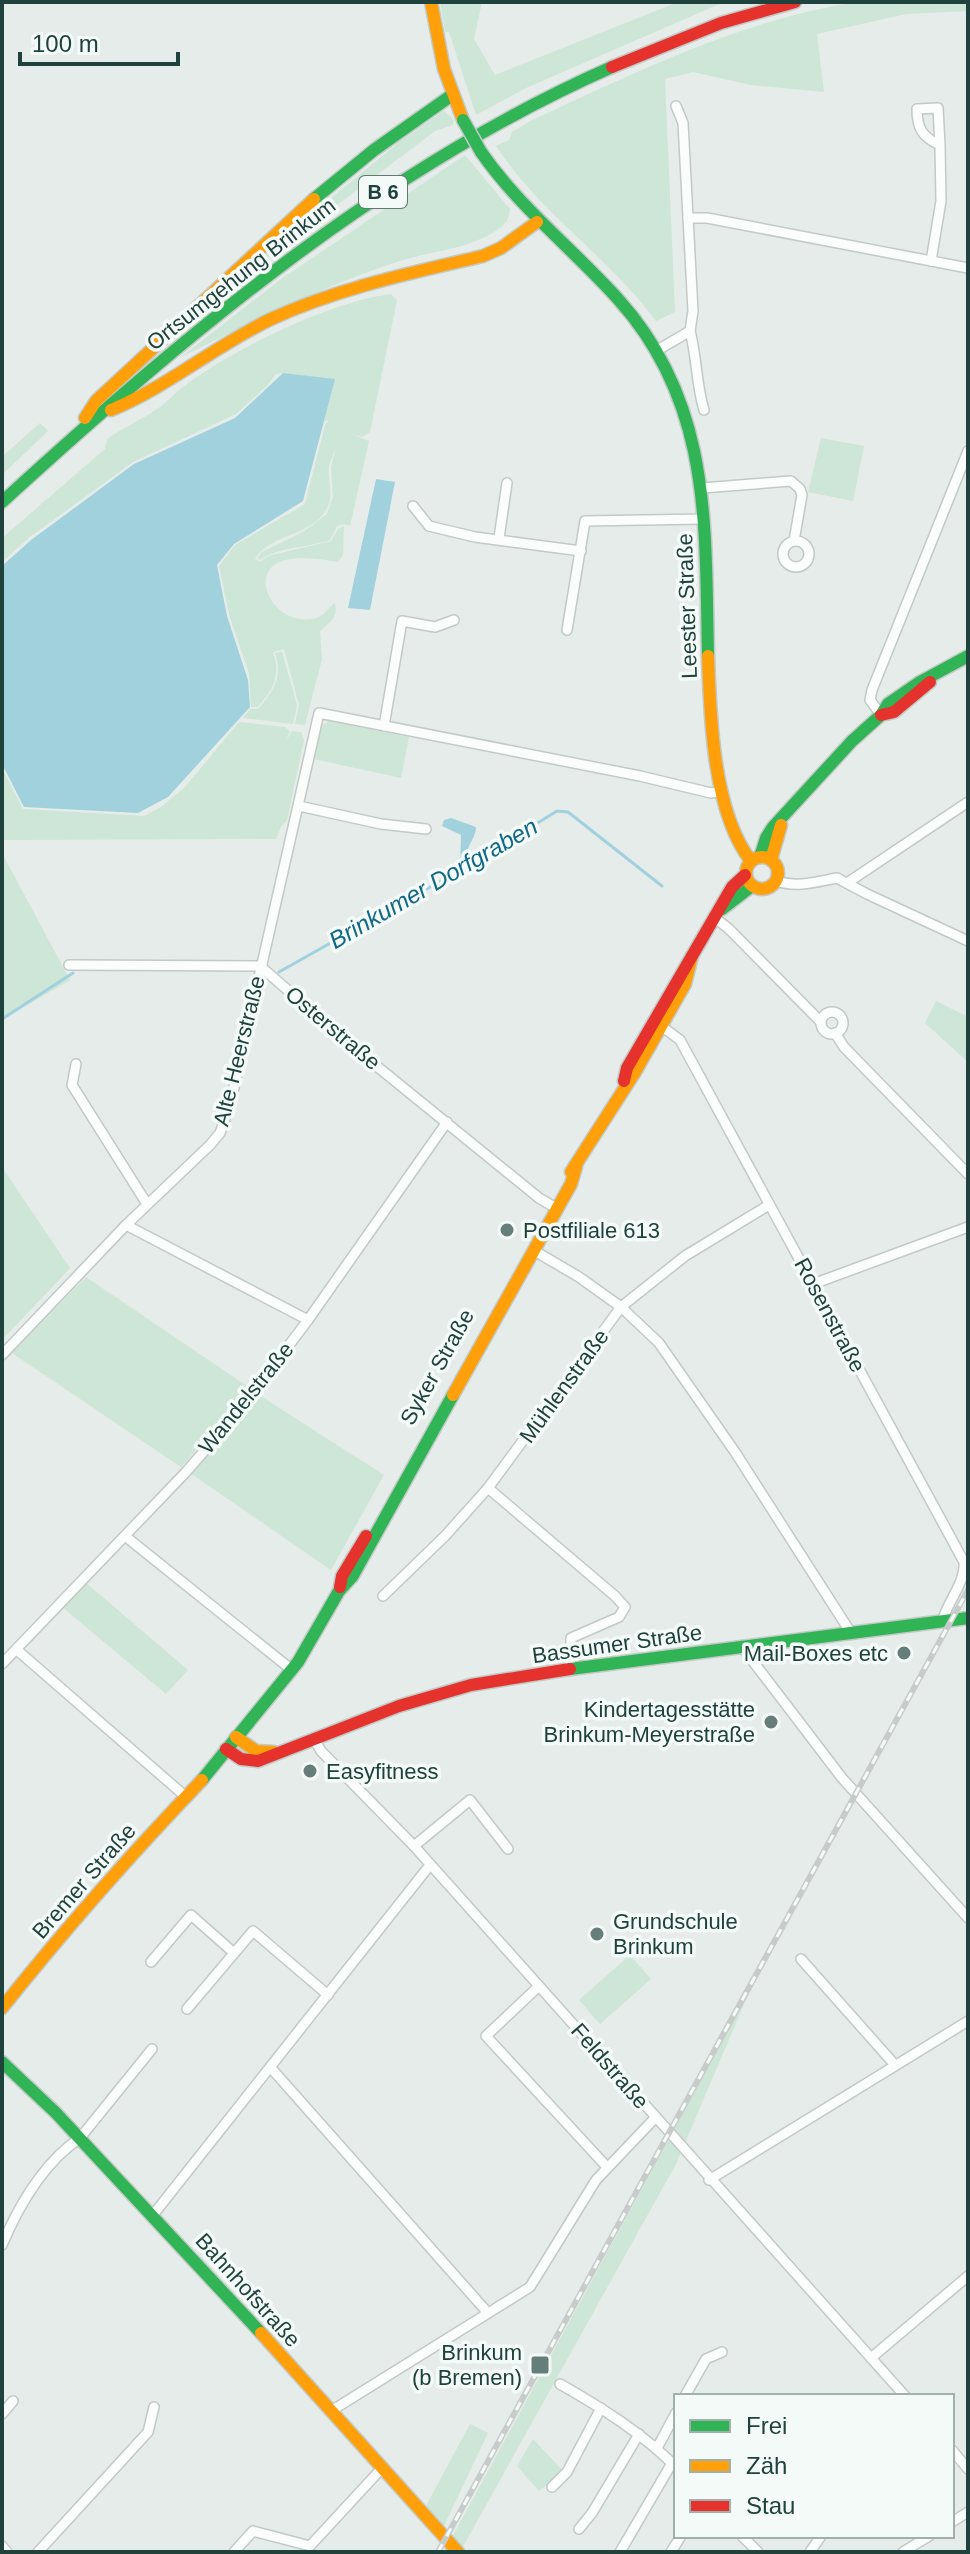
<svg xmlns="http://www.w3.org/2000/svg" width="970" height="2554" font-family="Arial,sans-serif">
<rect width="100%" height="100%" fill="#e6ece9"/>
<g fill="#cde6d7">
<polygon points="440,2 482,2 474,39 495,75 678,2 724,2 526,88 476,115 449,32 445,32"/>
<path d="M857,2H968V11L906,14L817,34L824,92L751,85L693,72L665,79L675,312L656,321C609,257 540,213 496,146L509,140L512,132L530,121C636,72 741,20 857,2Z"/>
<polygon points="444,111 454,120 453,125 435,131 264,260 262,259 263,254 398,143"/>
<path d="M465,155L510,209C509,221 504,226 494,232C465,250 431,251 400,261C324,285 253,322 181,357L284,277Z"/>
<path d="M391,294L397,300L370,432L362,437L351,434L369,441L350,526L344,524L337,526L330,540C307,548 280,546 260,560L257,558L262,552L303,532L327,514L333,497L331,467L336,448C334,454 330,461 329,466C327,481 335,496 326,510C312,536 269,534 255,559L260,562L268,556L331,541L338,529L344,526L343,555L338,562C321,559 299,555 282,561C246,573 275,629 316,618C323,617 328,608 335,603C338,618 330,622 320,631L322,659L305,725L295,724L299,705L284,649L273,652C281,675 273,690 258,707H251L249,673L230,618L219,566L235,545L305,504L325,425L329,420L324,421L334,380L283,373L276,374L266,387L236,414L133,462L30,537L2,562V538L105,449L107,439C124,427 143,419 160,407C168,401 175,393 183,387C231,350 332,301 391,294Z"/>
<polygon points="40,423 48,431 2,475 2,452 4,455"/>
<polygon points="821,438 864,446 853,501 808,492"/>
<path d="M282,652L297,705L293,724L243,718L250,709H258C274,691 283,677 275,653Z"/>
<polygon points="329,721 409,737 401,778 314,759 321,726"/>
<polygon points="239,722 285,727 290,731 286,741 292,731 301,732 304,740 287,820 281,827 276,839 2,840 2,768 23,809 144,816 161,807 184,788"/>
<polygon points="2,853 70,980 2,1020"/>
<polygon points="936,1001 968,1017 968,1062 925,1023"/>
<polygon points="2,1167 70,1268 2,1340"/>
<polygon points="86,1277 250,1388 181,1467 12,1353"/>
<polygon points="259,1395 384,1475 331,1570 190,1473"/>
<polygon points="85,1582 188,1670 166,1694 62,1607"/>
<polygon points="630,1955 651,1979 600,2024 579,2000"/>
<polygon points="750,1990 676,2164 460,2552 444,2552"/>
<polygon points="470,2424 488,2433 444,2526 426,2506"/>
<polygon points="533,2439 564,2472 539,2491 517,2466"/>
</g>
<g fill="#a2d1de">
<polygon points="283,373 335,379 303,501 234,544 217,565 227,616 248,680 250,707 168,797 138,813 24,807 2,764 2,566 31,540 134,464 235,418"/>
<polygon points="376,479 395,482 370,610 348,608"/>
<path d="M451,818L476,827C476,839 465,846 468,858L473,861L460,869L461,835L442,826L444,820Z"/>
</g>
<g fill="none" stroke-linecap="round" stroke-linejoin="round">
<g stroke="#a2d1de" stroke-width="3">
<polyline points="279,972 471,864 557,811 568,812 662,886"/>
<polyline points="2,1019 73,973"/>
</g>
<defs>
<g id="street">
<polyline points="688,218 707,218 968,268"/>
<path d="M931,261L941,201L940,145C922,137 917,128 917,109L938,108L940,145"/>
<path d="M690,331C697,357 696,384 704,410"/>
<polyline points="656,351 690,331 693,311 683,123 676,106"/>
<polyline points="702,488 791,481 800,489 802,495 794,541"/>
<polyline points="413,506 429,526 475,537 581,551"/>
<polyline points="499,538 507,483"/>
<circle cx="796" cy="554" r="13"/>
<polyline points="567,630 585,521 703,519"/>
<polyline points="881,715 870,700 872,690 968,451"/>
<polyline points="384,726 402,621 435,627 454,620"/>
<polyline points="299,806 381,824 426,829"/>
<path d="M776,881C797,888 816,882 837,878L867,894L968,941"/>
<polyline points="847,883 968,802"/>
<polyline points="714,917 729,929 821,1022"/>
<polyline points="69,965 260,966 352,1046 539,1198 556,1208"/>
<circle cx="832" cy="1023" r="11"/>
<path d="M656,1022L680,1040L964,1562C966,1582 947,1602 942,1622"/>
<polyline points="835,1033 844,1047 968,1174"/>
<polyline points="76,1064 72,1085 147,1204"/>
<polyline points="126,1225 308,1320"/>
<polyline points="533,1250 579,1277 621,1307 659,1343 735,1452 851,1633"/>
<polyline points="813,1284 968,1227"/>
<polyline points="2,1355 126,1225 210,1145 220,1133 230,1105 319,713 640,776 711,793 722,791"/>
<polyline points="488,1488 615,1596 625,1607 619,1617 571,1638 570,1669"/>
<polyline points="125,1536 292,1670"/>
<polyline points="383,1596 445,1536 488,1488 621,1307 685,1256 769,1205"/>
<polyline points="742,1647 842,1778 968,1918"/>
<polyline points="17,1650 185,1796"/>
<polyline points="2,1664 185,1473 240,1410 308,1320 447,1122"/>
<polyline points="314,1739 321,1751 414,1846 905,2396"/>
<polyline points="414,1846 470,1800 508,1849"/>
<polyline points="801,1959 895,2065"/>
<polyline points="151,1962 191,1915 234,1953"/>
<polyline points="539,1986 486,2036 607,2167"/>
<polyline points="187,2009 253,1931 328,1995"/>
<polyline points="271,2068 488,2313"/>
<polyline points="709,2180 968,2021"/>
<polyline points="153,2215 430,1865"/>
<path d="M2,2245C19,2205 43,2163 80,2138L152,2049"/>
<polyline points="871,2358 968,2276"/>
<path d="M560,2384C602,2408 642,2433 676,2467"/>
<polyline points="685,2396 706,2359 722,2352"/>
<polyline points="331,2411 530,2287 596,2180 655,2118"/>
<polyline points="2,2414 13,2401"/>
<polyline points="657,2448 676,2413"/>
<polyline points="952,2450 968,2469"/>
<polyline points="552,2487 567,2472 601,2408"/>
<polyline points="952,2522 968,2512"/>
<polyline points="579,2529 592,2513 639,2434"/>
<polyline points="742,2536 758,2552"/>
<polyline points="2,2546 7,2552"/>
<polyline points="38,2552 148,2432 154,2407"/>
<polyline points="234,2552 253,2531 310,2546 382,2468"/>
<polyline points="620,2552 672,2463"/>
<polyline points="671,2552 681,2536"/>
<polyline points="810,2552 821,2536"/>
<polyline points="903,2552 929,2536"/>
</g>
<g id="fast">
<path d="M481,152C520,208 573,249 618,299C712,403 705,525 708,656"/>
<polyline points="314,199 374,150 452,95"/>
<path d="M2,502C187,333 381,169 612,67"/>
<polyline points="760,857 766,838 773,827 852,741 881,715 888,704 920,682 968,656"/>
<polyline points="722,909 752,886"/>
<polyline points="570,1669 968,1618"/>
<polyline points="202,1780 298,1662 339,1591 352,1577 453,1395"/>
<polyline points="2,2062 56,2113 261,2333"/>
</g>
<g id="slow">
<polyline points="431,2 444,69 463,120"/>
<path d="M111,410C167,387 215,346 271,319C338,288 411,273 483,256L501,248L537,222"/>
<polyline points="85,418 96,401 314,199"/>
<path d="M708,656C710,716 713,813 751,861"/>
<circle cx="762" cy="873" r="16"/>
<polyline points="771,860 781,825"/>
<polyline points="571,1172 635,1072 685,984 692,956"/>
<polyline points="453,1395 571,1184 576,1167"/>
<polyline points="236,1737 256,1751 274,1752"/>
<path d="M2,2008C65,1929 132,1853 202,1780"/>
<polyline points="261,2333 458,2552"/>
</g>
<g id="jam">
<polyline points="612,67 721,23 795,2"/>
<polyline points="881,715 894,712 930,682"/>
<polyline points="624,1081 627,1068 732,887 745,875"/>
<polyline points="340,1587 342,1576 366,1536"/>
<polyline points="226,1749 241,1759 258,1761 399,1706 471,1685 570,1669"/>
</g>
</defs>
<use href="#street" stroke="#c3c9c7" stroke-width="12"/>
<use href="#fast" stroke="#c1cac7" stroke-width="15"/>
<use href="#slow" stroke="#c1cac7" stroke-width="15"/>
<use href="#jam" stroke="#c1cac7" stroke-width="15"/>
<use href="#street" stroke="#fbfcfc" stroke-width="9"/>
<use href="#fast" stroke="#30b455" stroke-width="12"/>
<use href="#slow" stroke="#ff9f0a" stroke-width="12"/>
<use href="#jam" stroke="#e5322d" stroke-width="12"/>
<defs>
<polyline id="rail" points="438,2552 968,1590"/>
</defs>
<use href="#rail" stroke="#c7cccb" stroke-width="6"/>
<use href="#rail" stroke="#f4faf8" stroke-width="3" stroke-dasharray="9" stroke-linecap="butt"/>
<defs>
<polyline id="fast-bridge" points="463,120 481,152"/>
</defs>
<use href="#fast-bridge" stroke="#c1cac7" stroke-width="15" stroke-linecap="butt"/>
<use href="#fast-bridge" stroke="#30b455" stroke-width="12"/>
</g>
<g fill="#657e79" stroke="#f4faf8" stroke-width="3">
<circle cx="507" cy="1230" r="8"/>
<circle cx="904" cy="1653" r="8"/>
<circle cx="771" cy="1722" r="8"/>
<circle cx="310" cy="1771" r="8"/>
<circle cx="597" cy="1934" r="8"/>
<rect x="530" y="2355" width="20" height="20" rx="4"/>
</g>
<g text-anchor="middle" dominant-baseline="central" stroke-width="7" stroke-linejoin="round" paint-order="stroke">
<rect fill="#f4faf8" stroke="#607974" stroke-width="2" x="359" y="176" width="48" height="32" rx="6"/>
<g font-size="20" font-weight="bold" fill="#20423c">
<text x="383" y="192">B 6</text>
</g>
<g font-size="22" fill="#20423c" stroke="#f4faf8">
<text transform="translate(241 274) rotate(-38)">Ortsumgehung Brinkum</text>
<text transform="translate(687 606) rotate(-92)">Leester Straße</text>
<text transform="translate(333 1028) rotate(40)">Osterstraße</text>
<text transform="translate(239 1051) rotate(-76)">Alte Heerstraße</text>
<text transform="translate(830 1315) rotate(62)">Rosenstraße</text>
<text transform="translate(437 1367) rotate(-61)">Syker Straße</text>
<text transform="translate(564 1386) rotate(-54)">Mühlenstraße</text>
<text transform="translate(246 1398) rotate(-51)">Wandelstraße</text>
<text transform="translate(617 1644) rotate(-8)">Bassumer Straße</text>
<text transform="translate(84 1881) rotate(-49)">Bremer Straße</text>
<text transform="translate(610 2066) rotate(49)">Feldstraße</text>
<text transform="translate(248 2290) rotate(48)">Bahnhofstraße</text>
</g>
<g font-size="22" fill="#20423c" stroke="#f4faf8" text-anchor="start">
<text x="523" y="1230">Postfiliale 613</text>
<text x="888" y="1653" text-anchor="end">Mail-Boxes etc</text>
<text x="755" y="1709" text-anchor="end">Kindertagesstätte<tspan x="755" dy="25">Brinkum-Meyerstraße</tspan></text>
<text x="326" y="1771">Easyfitness</text>
<text x="613" y="1921">Grundschule<tspan x="613" dy="25">Brinkum</tspan></text>
<text x="522" y="2352" text-anchor="end">Brinkum<tspan x="522" dy="25">(b Bremen)</tspan></text>
</g>
<g font-size="24" font-style="italic" fill="#126986" stroke="#f4faf8">
<text transform="translate(433 883) rotate(-30)">Brinkumer Dorfgraben</text>
</g>
</g>
<rect width="970" height="2554" fill="none" stroke="#20423c" stroke-width="8"/>
<rect x="674" y="2394" width="280" height="144" fill="#f4faf8" stroke="#9fb0ad" stroke-width="2"/>
<rect x="690" y="2420" width="40" height="12" fill="#30b455" stroke="#9fb0ad" stroke-width="2"/>
<text x="746" y="2434" font-size="24" fill="#20423c">Frei</text>
<rect x="690" y="2460" width="40" height="12" fill="#ff9f0a" stroke="#9fb0ad" stroke-width="2"/>
<text x="746" y="2474" font-size="24" fill="#20423c">Zäh</text>
<rect x="690" y="2500" width="40" height="12" fill="#e5322d" stroke="#9fb0ad" stroke-width="2"/>
<text x="746" y="2514" font-size="24" fill="#20423c">Stau</text>
<path d="M20 52v12h158v-12" fill="none" stroke="#20423c" stroke-width="4"/>
<text x="32" y="52" font-size="24" fill="#20423c" stroke="#f4faf8" stroke-width="6" paint-order="stroke">100 m</text>
</svg>
